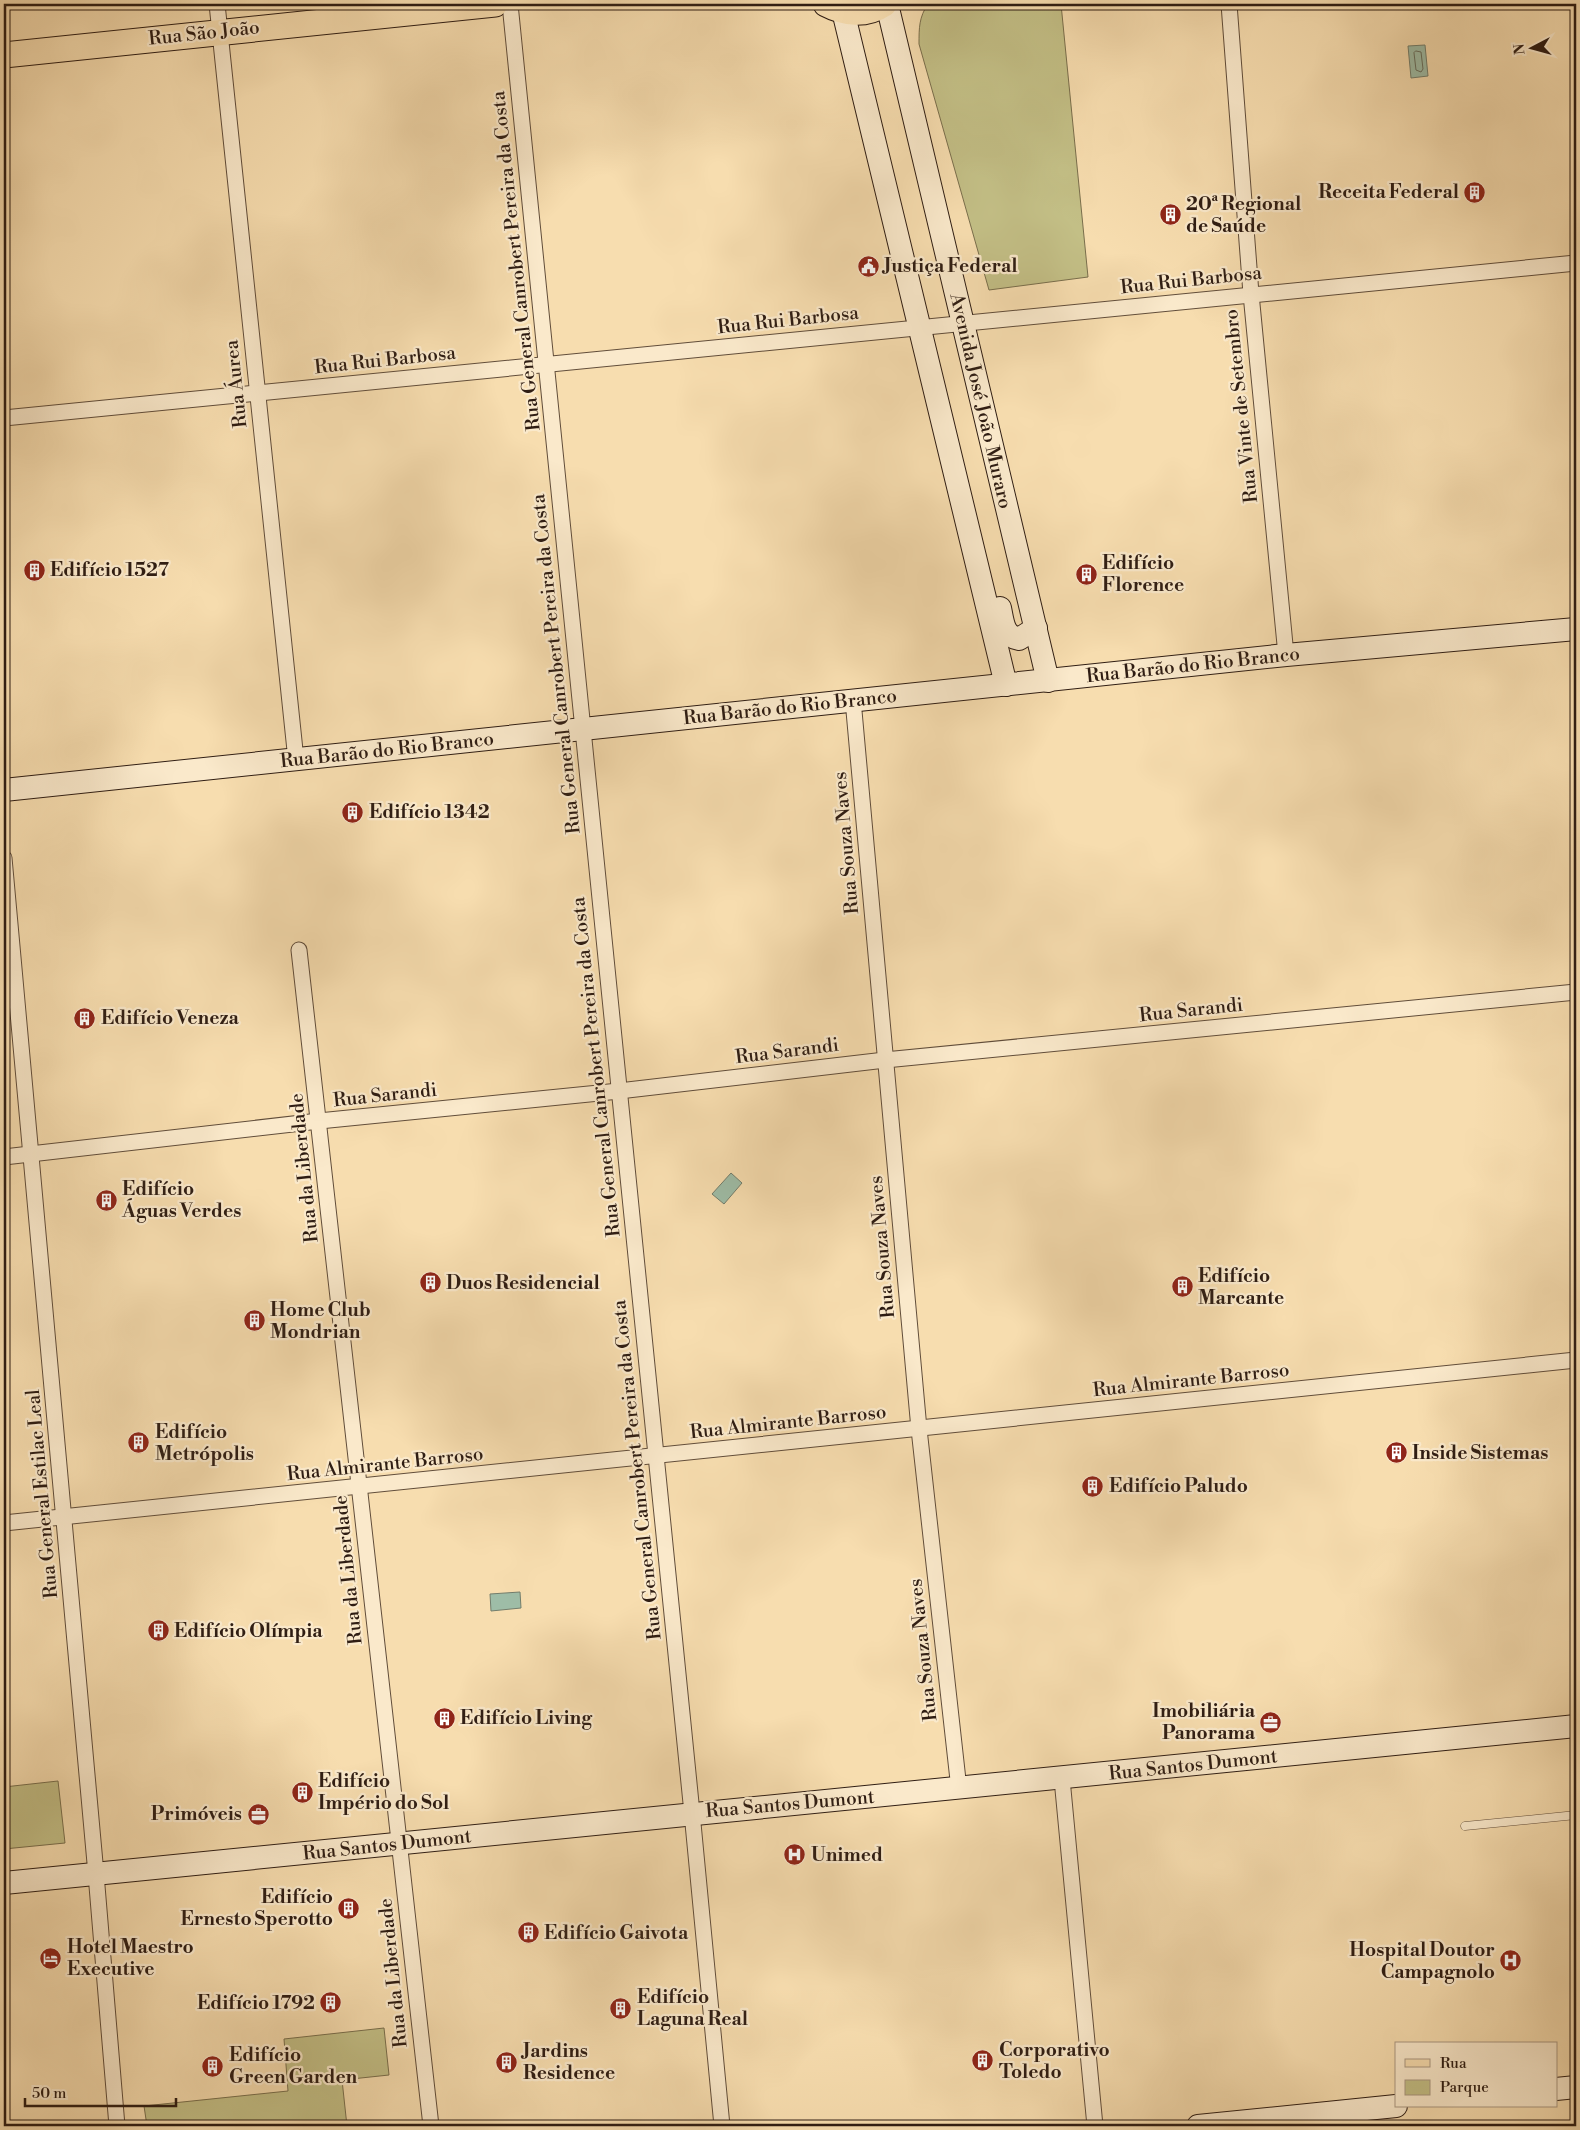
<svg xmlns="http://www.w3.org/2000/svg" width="1580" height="2130" font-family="'Libre Bodoni',serif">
<rect width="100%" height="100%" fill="#f7ddaf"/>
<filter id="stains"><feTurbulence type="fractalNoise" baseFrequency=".004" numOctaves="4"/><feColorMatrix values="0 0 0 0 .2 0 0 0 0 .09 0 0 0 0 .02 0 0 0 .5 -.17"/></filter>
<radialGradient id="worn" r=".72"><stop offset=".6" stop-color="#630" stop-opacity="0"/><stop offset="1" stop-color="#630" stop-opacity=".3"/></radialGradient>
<g fill="#c3bf86" stroke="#796e4c">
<path d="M928,4H1061L1088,277L989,290L919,44C919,28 919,17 928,4Z"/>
<polygon points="58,1781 65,1843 4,1849 4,1787"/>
<polygon points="384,2028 389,2075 342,2080 347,2126 147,2126 144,2106 288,2091 284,2039"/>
</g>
<g fill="#9ebda7" stroke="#727d6c">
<polygon points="1425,45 1428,76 1411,78 1408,46"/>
<polygon points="731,1173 742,1183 724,1204 712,1194"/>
<polygon points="520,1592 521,1608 491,1611 490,1594"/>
</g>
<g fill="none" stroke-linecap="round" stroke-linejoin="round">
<polygon stroke="#666d5d" stroke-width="1" points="1416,51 1421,52 1423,69 1421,72 1416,70 1414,53"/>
<defs>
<polyline id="lane" points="1465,1826 1576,1815"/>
<g id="street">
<polyline points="217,4 296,760"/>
<polyline points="510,4 692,1813 722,2126"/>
<polyline points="1229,4 1251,294 1286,655"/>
<polyline points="4,418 1576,263"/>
<polyline points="853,700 919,1429 959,1789"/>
<polyline points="4,858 96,1874 117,2126"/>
<polyline points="299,950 431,2126"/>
<polyline points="4,1157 319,1121 619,1091 885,1060 1576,992"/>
<polyline points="4,1523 1576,1360"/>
<polyline points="1062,1779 1095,2126"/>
</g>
<g id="secondary">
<polyline points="887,4 1048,681"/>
<polyline points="843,11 1006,685"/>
<path d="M1000,608C1003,622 1003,636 1019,639L1036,628"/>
<polyline points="4,790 1286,655 1576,629"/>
<polyline points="4,1883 1576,1726"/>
<polyline points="1556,2089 1576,2087"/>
<polyline points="1198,2126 1396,2106"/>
</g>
<g id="primary">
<path d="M826,4C845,14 866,16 884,4"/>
<polyline points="4,55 495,4"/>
</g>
</defs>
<use href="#lane" stroke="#614d3a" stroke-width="9"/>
<use href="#street" stroke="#614d3a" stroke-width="17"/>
<use href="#secondary" stroke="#2f1d13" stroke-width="24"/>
<use href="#primary" stroke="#2f1d13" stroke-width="27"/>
<use href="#lane" stroke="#fae9cb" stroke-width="8"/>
<use href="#street" stroke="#fae9cb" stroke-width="15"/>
<use href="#secondary" stroke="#fae9cb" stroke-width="22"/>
<use href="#primary" stroke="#f7ddaf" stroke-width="25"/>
</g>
<defs>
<symbol id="building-disc" viewBox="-11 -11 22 22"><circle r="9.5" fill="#8f2418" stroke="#fae9cb"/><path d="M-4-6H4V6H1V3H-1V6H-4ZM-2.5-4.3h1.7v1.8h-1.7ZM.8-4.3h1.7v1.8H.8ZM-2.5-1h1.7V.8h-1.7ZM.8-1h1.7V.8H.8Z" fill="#fff"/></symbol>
<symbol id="civic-disc" viewBox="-11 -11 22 22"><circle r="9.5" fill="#8f2418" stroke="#fae9cb"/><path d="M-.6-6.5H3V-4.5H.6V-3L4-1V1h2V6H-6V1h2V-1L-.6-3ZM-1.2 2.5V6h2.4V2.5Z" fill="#fff"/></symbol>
<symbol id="office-disc" viewBox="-11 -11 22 22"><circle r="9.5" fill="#8f2418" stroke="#fae9cb"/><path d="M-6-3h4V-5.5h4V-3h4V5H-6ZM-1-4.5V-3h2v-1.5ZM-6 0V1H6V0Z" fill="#fff"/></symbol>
<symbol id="hospital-disc" viewBox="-11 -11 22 22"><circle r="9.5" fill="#8f2418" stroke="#fae9cb"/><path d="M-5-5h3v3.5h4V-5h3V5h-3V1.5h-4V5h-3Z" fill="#fff"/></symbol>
<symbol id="hotel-disc" viewBox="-11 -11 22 22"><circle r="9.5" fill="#8f2418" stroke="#fae9cb"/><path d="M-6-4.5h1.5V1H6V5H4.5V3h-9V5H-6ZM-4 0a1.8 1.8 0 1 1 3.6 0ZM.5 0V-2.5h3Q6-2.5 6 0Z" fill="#fff"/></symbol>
</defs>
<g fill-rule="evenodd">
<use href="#building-disc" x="1462" y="180" width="25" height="25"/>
<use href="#building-disc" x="1158" y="202" width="25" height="25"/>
<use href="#civic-disc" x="856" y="254" width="25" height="25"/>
<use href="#building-disc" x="22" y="558" width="25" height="25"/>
<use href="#building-disc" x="1074" y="562" width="25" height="25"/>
<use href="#building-disc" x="340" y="800" width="25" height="25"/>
<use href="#building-disc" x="72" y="1006" width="25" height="25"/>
<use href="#building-disc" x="94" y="1188" width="25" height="25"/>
<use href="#building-disc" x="418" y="1270" width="25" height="25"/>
<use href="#building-disc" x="1170" y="1274" width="25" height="25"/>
<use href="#building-disc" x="242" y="1308" width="25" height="25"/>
<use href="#building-disc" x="126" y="1430" width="25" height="25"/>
<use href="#building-disc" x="1384" y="1440" width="25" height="25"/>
<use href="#building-disc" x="1080" y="1474" width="25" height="25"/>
<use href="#building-disc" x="146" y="1618" width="25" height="25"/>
<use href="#building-disc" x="432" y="1706" width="25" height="25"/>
<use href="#office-disc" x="1258" y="1710" width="25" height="25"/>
<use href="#building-disc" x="290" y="1780" width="25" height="25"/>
<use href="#office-disc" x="246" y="1802" width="25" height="25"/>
<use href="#hospital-disc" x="782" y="1842" width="25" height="25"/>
<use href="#building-disc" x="336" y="1896" width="25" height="25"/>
<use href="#building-disc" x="516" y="1920" width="25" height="25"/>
<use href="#hotel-disc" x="38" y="1946" width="25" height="25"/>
<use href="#hospital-disc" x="1498" y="1948" width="25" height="25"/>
<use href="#building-disc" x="318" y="1990" width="25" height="25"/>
<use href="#building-disc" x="608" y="1996" width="25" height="25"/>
<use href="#building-disc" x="970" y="2048" width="25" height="25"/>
<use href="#building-disc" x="494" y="2050" width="25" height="25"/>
<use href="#building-disc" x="200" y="2054" width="25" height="25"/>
</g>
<g text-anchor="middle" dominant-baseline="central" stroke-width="4.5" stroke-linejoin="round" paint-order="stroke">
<g font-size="19" fill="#2f1d13" stroke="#fae9cb">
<text transform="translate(204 33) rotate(-6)">Rua São João</text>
<text transform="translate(516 261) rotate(-96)">Rua General Canrobert Pereira da Costa</text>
<text transform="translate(1191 280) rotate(-6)">Rua Rui Barbosa</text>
<text transform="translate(788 320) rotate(-6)">Rua Rui Barbosa</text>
<text transform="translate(385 360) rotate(-6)">Rua Rui Barbosa</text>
<text transform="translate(236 384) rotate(-96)">Rua Áurea</text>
<text transform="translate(981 401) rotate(77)">Avenida José João Muraro</text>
<text transform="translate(1241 406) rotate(-96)">Rua Vinte de Setembro</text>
<text transform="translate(556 664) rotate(-96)">Rua General Canrobert Pereira da Costa</text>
<text transform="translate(1193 665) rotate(-6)">Rua Barão do Rio Branco</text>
<text transform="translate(790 707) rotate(-6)">Rua Barão do Rio Branco</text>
<text transform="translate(387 750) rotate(-6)">Rua Barão do Rio Branco</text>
<text transform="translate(846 843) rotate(-95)">Rua Souza Naves</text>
<text transform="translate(1191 1010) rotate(-6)">Rua Sarandi</text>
<text transform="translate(787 1051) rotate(-7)">Rua Sarandi</text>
<text transform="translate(596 1067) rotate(-96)">Rua General Canrobert Pereira da Costa</text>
<text transform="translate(385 1095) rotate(-6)">Rua Sarandi</text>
<text transform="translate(304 1168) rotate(-96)">Rua da Liberdade</text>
<text transform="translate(882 1247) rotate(-95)">Rua Souza Naves</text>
<text transform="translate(1191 1380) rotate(-6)">Rua Almirante Barroso</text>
<text transform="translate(788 1422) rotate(-6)">Rua Almirante Barroso</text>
<text transform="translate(385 1464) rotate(-6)">Rua Almirante Barroso</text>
<text transform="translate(637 1470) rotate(-96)">Rua General Canrobert Pereira da Costa</text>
<text transform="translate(42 1494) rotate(-95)">Rua General Estilac Leal</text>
<text transform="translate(348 1570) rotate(-96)">Rua da Liberdade</text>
<text transform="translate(923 1650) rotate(-96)">Rua Souza Naves</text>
<text transform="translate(1193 1765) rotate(-6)">Rua Santos Dumont</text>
<text transform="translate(790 1804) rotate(-5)">Rua Santos Dumont</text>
<text transform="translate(387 1845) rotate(-6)">Rua Santos Dumont</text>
<text transform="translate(393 1973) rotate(-96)">Rua da Liberdade</text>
</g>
<g font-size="19" font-weight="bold" fill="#2f1d13" stroke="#fae9cb" text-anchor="start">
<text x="1459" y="192" text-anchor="end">Receita Federal</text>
<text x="1186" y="204">20ª Regional<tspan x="1186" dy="22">de Saúde</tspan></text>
<text x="884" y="266">Justiça Federal</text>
<text x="1102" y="563">Edifício<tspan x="1102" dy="22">Florence</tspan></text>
<text x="50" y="570">Edifício 1527</text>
<text x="369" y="812">Edifício 1342</text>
<text x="101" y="1018">Edifício Veneza</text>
<text x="122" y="1189">Edifício<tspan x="122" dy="22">Águas Verdes</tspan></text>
<text x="1198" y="1276">Edifício<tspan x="1198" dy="22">Marcante</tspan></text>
<text x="446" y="1283">Duos Residencial</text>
<text x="270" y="1310">Home Club<tspan x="270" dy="22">Mondrian</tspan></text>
<text x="155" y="1432">Edifício<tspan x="155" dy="22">Metrópolis</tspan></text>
<text x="1412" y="1453">Inside Sistemas</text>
<text x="1109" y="1486">Edifício Paludo</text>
<text x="174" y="1631">Edifício Olímpia</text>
<text x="1255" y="1711" text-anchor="end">Imobiliária<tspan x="1255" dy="22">Panorama</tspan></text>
<text x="460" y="1718">Edifício Living</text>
<text x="318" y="1781">Edifício<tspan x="318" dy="22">Império do Sol</tspan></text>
<text x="242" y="1814" text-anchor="end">Primóveis</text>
<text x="811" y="1855">Unimed</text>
<text x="333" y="1897" text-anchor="end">Edifício<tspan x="333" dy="22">Ernesto Sperotto</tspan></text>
<text x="544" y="1933">Edifício Gaivota</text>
<text x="67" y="1947">Hotel Maestro<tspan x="67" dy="22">Executive</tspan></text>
<text x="1495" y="1950" text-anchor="end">Hospital Doutor<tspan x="1495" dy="22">Campagnolo</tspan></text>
<text x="637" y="1997">Edifício<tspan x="637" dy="22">Laguna Real</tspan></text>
<text x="315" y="2003" text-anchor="end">Edifício 1792</text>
<text x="999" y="2050">Corporativo<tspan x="999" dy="22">Toledo</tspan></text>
<text x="523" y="2051">Jardins<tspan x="523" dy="22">Residence</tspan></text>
<text x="229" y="2055">Edifício<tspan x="229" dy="22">Green Garden</tspan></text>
</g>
</g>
<rect width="1580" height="2130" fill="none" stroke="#f7ddaf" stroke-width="20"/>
<rect x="5" y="5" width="1570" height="2120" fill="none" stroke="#2f1d13" stroke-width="2.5"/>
<rect x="10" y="10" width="1560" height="2110" fill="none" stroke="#2f1d13"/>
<rect x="1395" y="2042" width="162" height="65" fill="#fae9cb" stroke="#a99781"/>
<rect x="1405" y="2059" width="25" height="8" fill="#f7ddaf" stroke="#a99781"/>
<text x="1440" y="2068" font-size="15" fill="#2f1d13">Rua</text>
<rect x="1405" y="2080" width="25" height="15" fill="#c3bf86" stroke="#a99781"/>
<text x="1440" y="2092" font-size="15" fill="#2f1d13">Parque</text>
<g transform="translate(1532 48) rotate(264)" stroke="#fae9cb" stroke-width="4" paint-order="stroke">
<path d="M0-4L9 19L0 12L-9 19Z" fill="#2f1d13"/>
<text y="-8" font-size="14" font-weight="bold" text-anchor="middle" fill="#2f1d13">N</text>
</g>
<path d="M25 2098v8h151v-8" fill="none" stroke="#2f1d13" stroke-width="2.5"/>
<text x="32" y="2098" font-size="15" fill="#2f1d13" stroke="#fae9cb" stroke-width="4" paint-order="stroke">50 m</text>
<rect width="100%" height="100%" filter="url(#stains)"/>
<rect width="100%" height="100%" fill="url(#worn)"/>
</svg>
